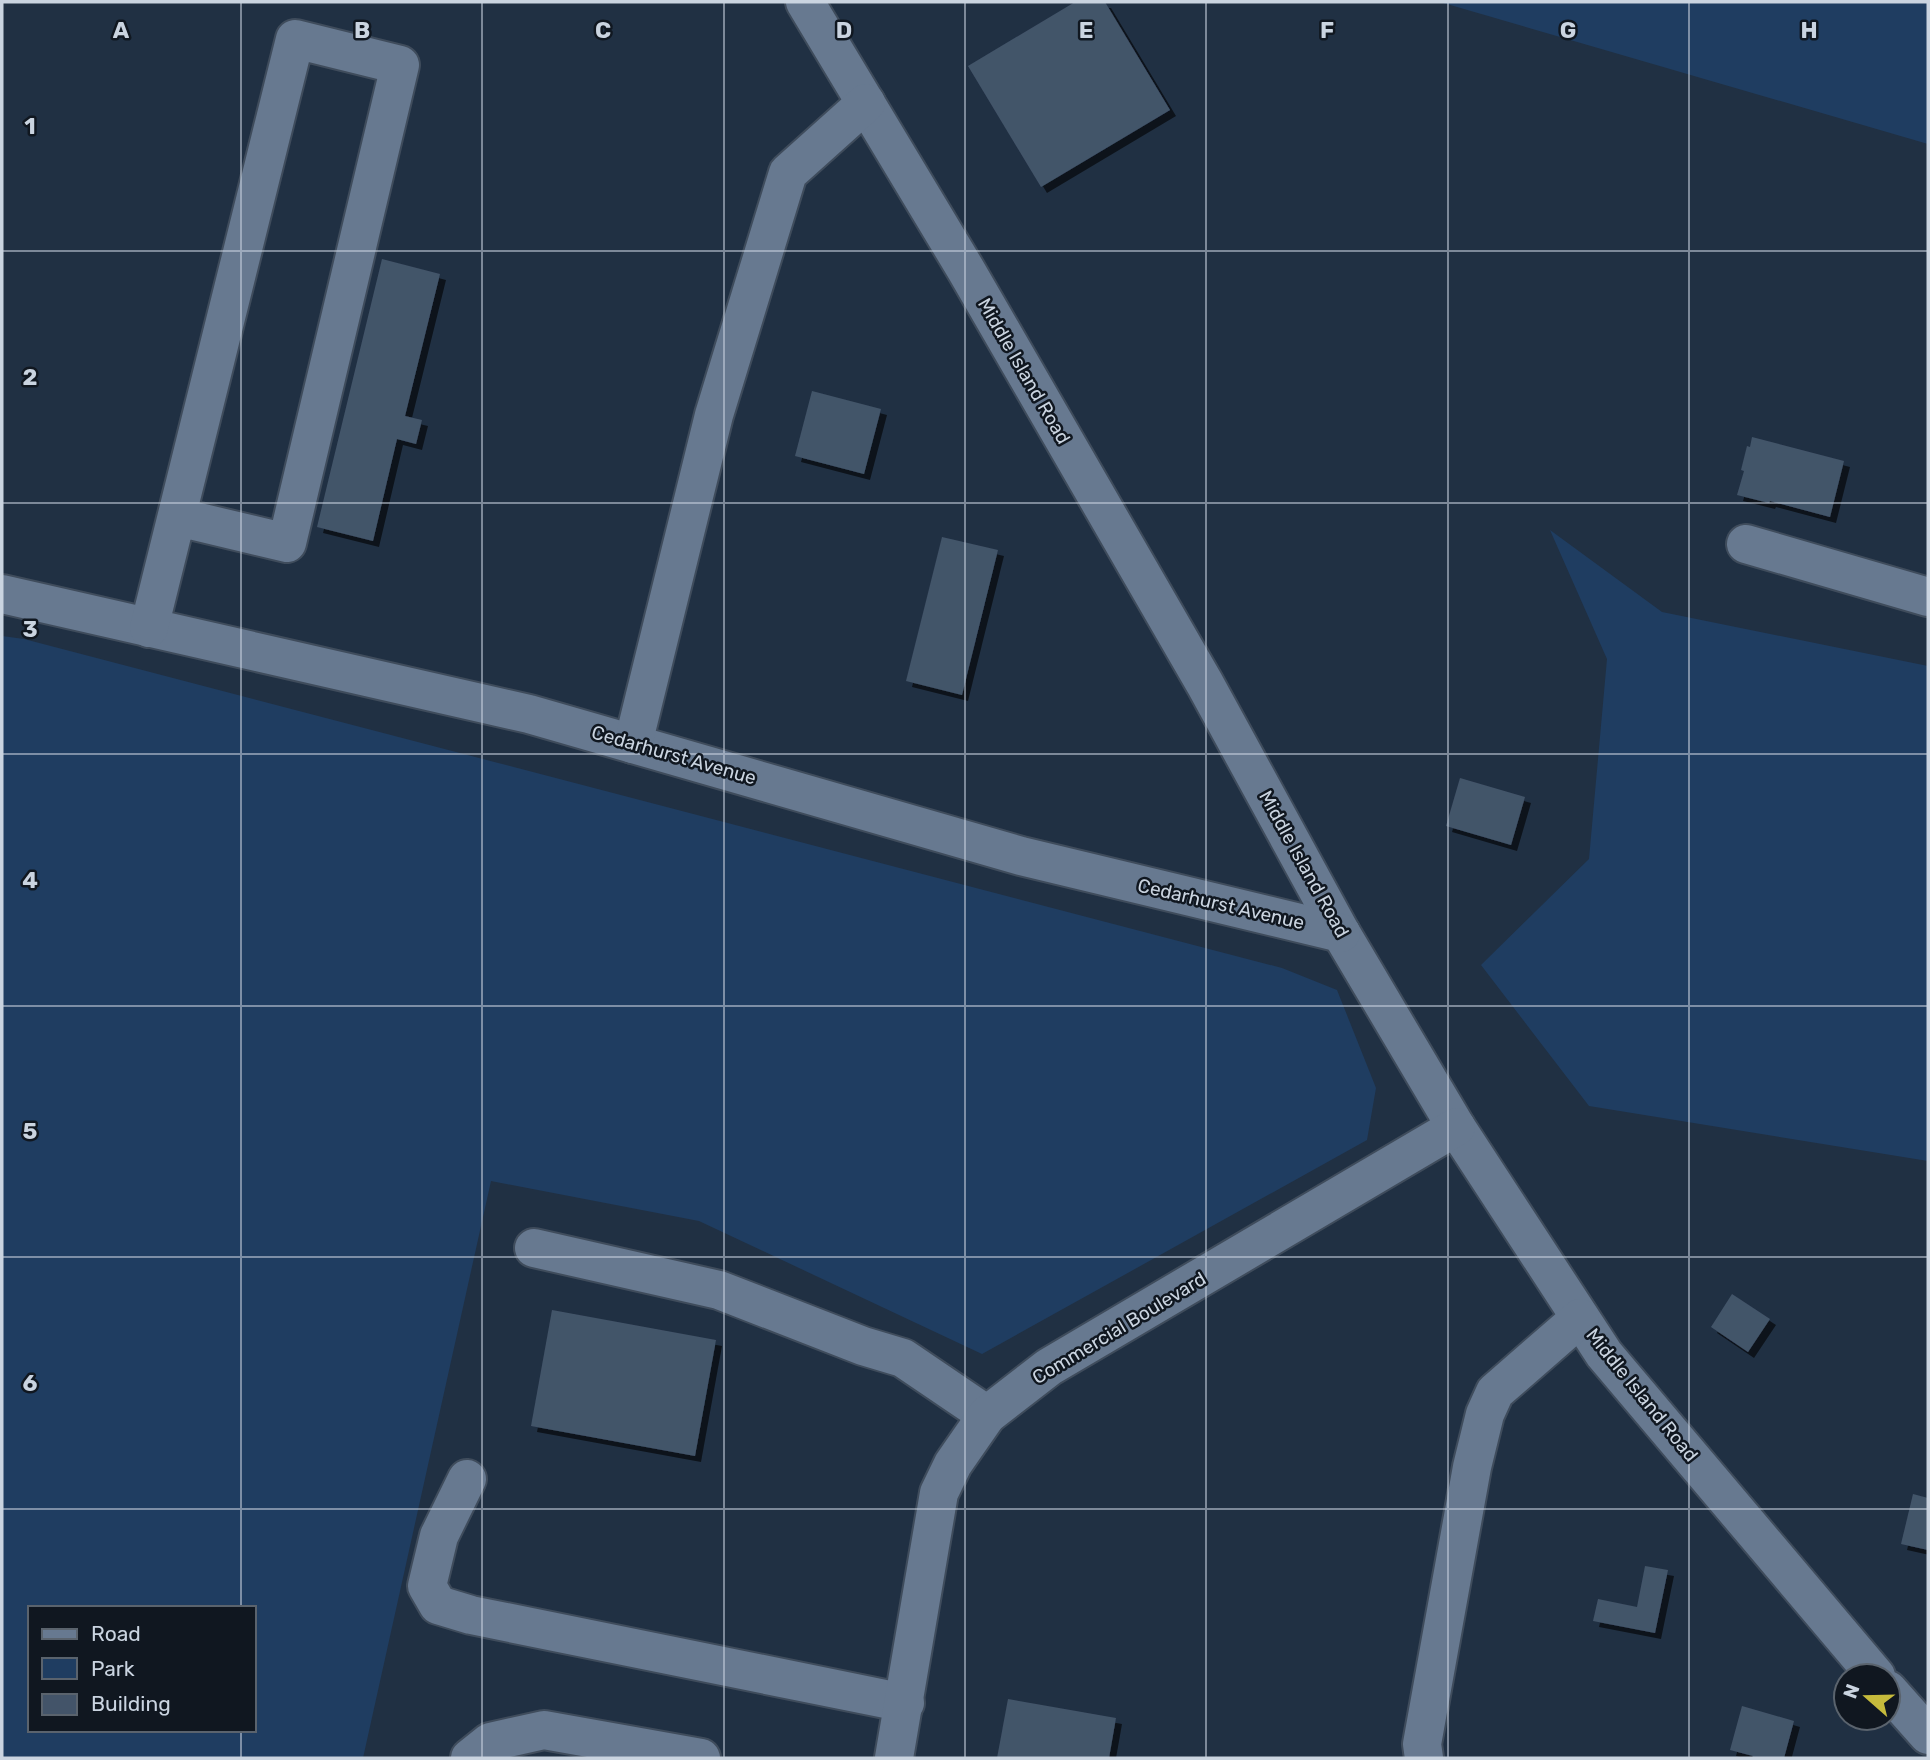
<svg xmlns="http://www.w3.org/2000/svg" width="1930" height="1760" font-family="Rubik,sans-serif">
<defs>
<filter id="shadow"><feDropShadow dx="6" dy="6" stdDeviation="0" flood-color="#0009"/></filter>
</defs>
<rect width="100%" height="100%" fill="#203043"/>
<g fill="#1f3d61" fill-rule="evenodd">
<polygon points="1440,2 1928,2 1928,144"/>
<polygon points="1550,530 1662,612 1928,666 1928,1161 1589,1106 1481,965 1589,859 1607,659"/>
<path d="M2,636L24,639L1282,968L1337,990L1376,1088L1367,1140L982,1354L699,1221L491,1181L363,1758H2ZM30,1608H254V1730H30Z"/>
</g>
<g fill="#435469" filter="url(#shadow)">
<polygon points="1075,2 1105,2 1170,110 1041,187 968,66"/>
<polygon points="382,259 440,274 405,416 422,420 416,444 397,439 373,541 317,527"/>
<polygon points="812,391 881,409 864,474 795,456"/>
<polygon points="1752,437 1844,461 1830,517 1770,501 1769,503 1737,495 1744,471 1741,470 1747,446 1750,447"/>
<polygon points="942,537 998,550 962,695 906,681"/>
<polygon points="1460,778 1525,797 1511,845 1446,826"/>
<polygon points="1732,1294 1770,1319 1748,1352 1711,1327"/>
<polygon points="552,1310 716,1340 695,1456 531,1426"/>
<polygon points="1913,1494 1928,1498 1928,1550 1901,1544"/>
<polygon points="1645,1566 1668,1570 1655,1633 1593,1621 1598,1599 1637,1607"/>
<polygon points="1008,1699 1116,1718 1109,1758 997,1758"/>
<polygon points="1742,1706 1794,1721 1784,1758 1752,1758 1753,1756 1730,1750"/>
</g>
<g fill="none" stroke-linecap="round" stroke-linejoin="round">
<defs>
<g id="minor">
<polyline points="805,2 966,270 1205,684 1341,933 1456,1127 1604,1354 1876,1676"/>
<polyline points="1746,544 1928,597"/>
<polyline points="2,594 529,714 1021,856 1341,933"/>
<polyline points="149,628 295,39 400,65 287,543 178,517"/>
<polyline points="633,744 714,415 788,173 866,103"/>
<polyline points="534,1248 719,1290 863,1346 903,1358 987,1415"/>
<polyline points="467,1479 439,1536 427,1586 438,1605 471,1615 905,1703"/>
<polyline points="1888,1690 1928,1735"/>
<polyline points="470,1758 490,1742 544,1730 701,1758"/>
<polyline points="894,1758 939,1493 953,1464 987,1415 1049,1367 1456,1127"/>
<polyline points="1424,1758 1422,1744 1472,1467 1485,1414 1495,1392 1580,1318"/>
</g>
</defs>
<use href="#minor" stroke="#3f4c5c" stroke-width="42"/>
<use href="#minor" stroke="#677990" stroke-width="38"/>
</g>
<path fill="none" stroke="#cad4e0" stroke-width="2" stroke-opacity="0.55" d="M241,2V1608M482,2V1758M724,2V1758M965,2V1758M1206,2V1758M1448,2V1758M1689,2V1758M2,251H1928M2,503H1928M2,754H1928M2,1006H1928M2,1257H1928M2,1509H1928M241,1730V1758"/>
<g text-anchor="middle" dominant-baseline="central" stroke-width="5" stroke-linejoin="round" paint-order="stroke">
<g font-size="19" fill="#cad4e0" stroke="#101720">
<text transform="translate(1024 371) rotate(60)">Middle Island Road</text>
<text transform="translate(674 755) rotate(16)">Cedarhurst Avenue</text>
<text transform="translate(1304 864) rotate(61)">Middle Island Road</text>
<text transform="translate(1221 904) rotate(13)">Cedarhurst Avenue</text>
<text transform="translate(1119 1328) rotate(-31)">Commercial Boulevard</text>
<text transform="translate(1642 1395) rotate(51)">Middle Island Road</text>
</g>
</g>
<g font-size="23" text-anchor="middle" font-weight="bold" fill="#cad4e0" stroke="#101720" stroke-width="5" stroke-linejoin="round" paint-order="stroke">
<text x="121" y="38">A</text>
<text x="362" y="38">B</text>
<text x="603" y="38">C</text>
<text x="844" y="38">D</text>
<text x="1086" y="38">E</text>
<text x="1327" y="38">F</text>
<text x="1568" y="38">G</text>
<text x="1809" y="38">H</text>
<text x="30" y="134">1</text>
<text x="30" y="385">2</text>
<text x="30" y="637">3</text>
<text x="30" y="888">4</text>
<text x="30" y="1139">5</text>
<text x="30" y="1391">6</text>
</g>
<rect width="1930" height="1760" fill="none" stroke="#cad4e0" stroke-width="7"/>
<rect x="28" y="1606" width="228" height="126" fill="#101720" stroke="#5a636d" stroke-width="2"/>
<rect x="42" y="1629" width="35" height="10" fill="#677990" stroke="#5a636d" stroke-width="2"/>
<text x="91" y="1641" font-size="21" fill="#cad4e0">Road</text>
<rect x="42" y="1658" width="35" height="21" fill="#1f3d61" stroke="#5a636d" stroke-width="2"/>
<text x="91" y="1676" font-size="21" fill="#cad4e0">Park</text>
<rect x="42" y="1694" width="35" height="21" fill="#435469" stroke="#5a636d" stroke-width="2"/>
<text x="91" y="1711" font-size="21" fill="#cad4e0">Building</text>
<g transform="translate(1867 1697) rotate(290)"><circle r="33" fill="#101720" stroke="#5a636d" stroke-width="2"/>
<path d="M0-5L12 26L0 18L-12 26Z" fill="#c6bb3c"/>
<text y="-10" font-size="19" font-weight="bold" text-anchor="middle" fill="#cad4e0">N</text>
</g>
</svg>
